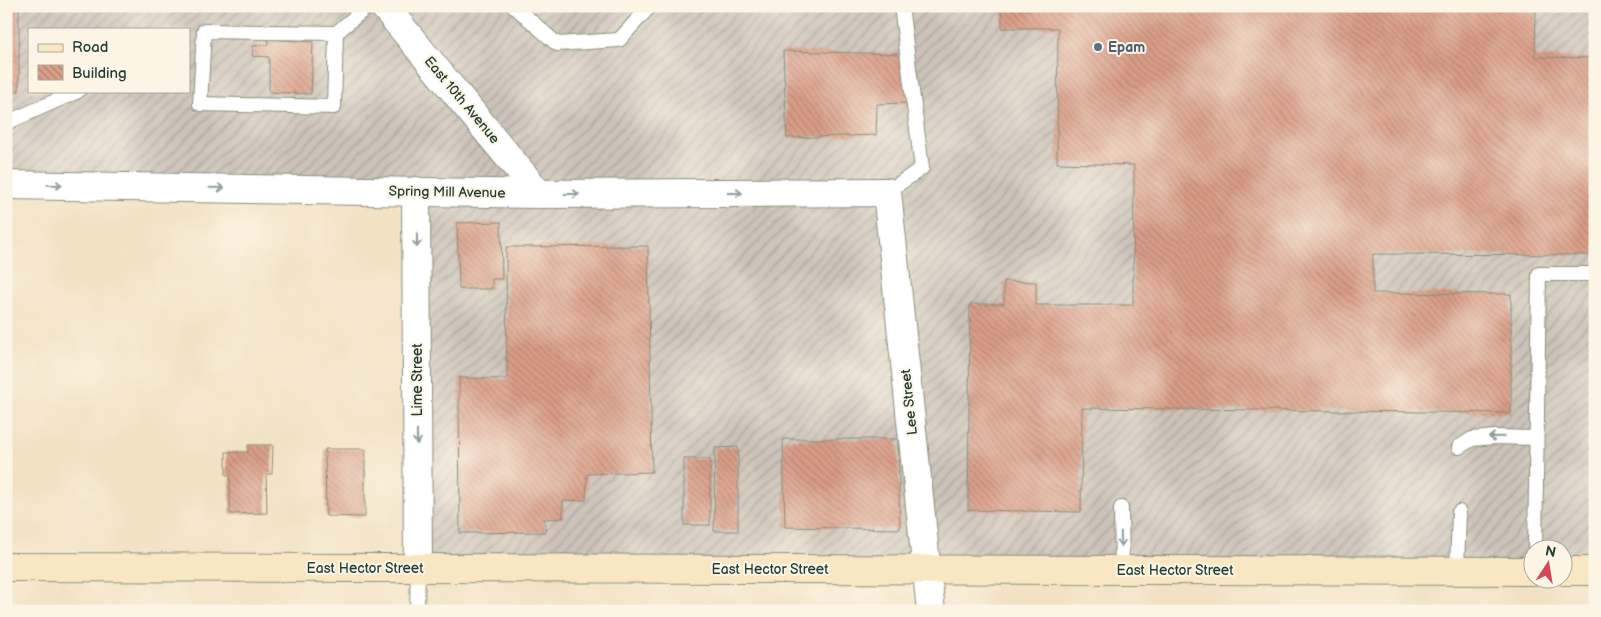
<svg xmlns="http://www.w3.org/2000/svg" width="1601" height="617" font-family="'Balsamiq Sans',sans-serif">
<defs>
<pattern id="industrial-furrows" width="10" height="10" patternUnits="userSpaceOnUse" patternTransform="scale(1.25)"><rect width="10" height="10" fill="#ccc2b9"/><path d="M-1 1l2-2M0 10L10 0M9 11l2-2" fill="none" stroke="#a59f97"/></pattern>
<pattern id="building-back-hatch" width="6" height="6" patternUnits="userSpaceOnUse" patternTransform="scale(1.25)"><rect width="6" height="6" fill="#da9d87"/><path d="M-1 5l2 2M0 0l6 6M5-1l2 2" fill="none" stroke="#b0816f"/></pattern>
</defs>
<rect width="100%" height="100%" fill="#fcf5e5"/>
<filter id="ink" filterUnits="userSpaceOnUse"><feTurbulence type="fractalNoise" baseFrequency=".02" numOctaves="2"/><feDisplacementMap in="SourceGraphic" scale="10" xChannelSelector="R" yChannelSelector="G"/><feConvolveMatrix kernelMatrix="1 2 1 2 8 2 1 2 1" color-interpolation-filters="sRGB"/></filter>
<filter id="wash" filterUnits="userSpaceOnUse"><feTurbulence type="fractalNoise" baseFrequency=".0096" numOctaves="4" result="noise"/><feDisplacementMap in="SourceGraphic" scale="20" xChannelSelector="R" yChannelSelector="G"/><feGaussianBlur stdDeviation="1.12" result="paint"/><feColorMatrix in="noise" values="0 0 0 0 0 0 0 0 0 0 0 0 0 0 0 0 0 1.4 0 .05"/><feComposite in="paint" operator="in"/></filter>
<g filter="url(#wash)">
<rect width="100%" height="100%" fill="#f2e1c3"/>
<path fill="url(#industrial-furrows)" fill-rule="evenodd" d="M6,6H1595V571H1564V550H1534L1533,571L418,568L416,191L6,187ZM29,29H189V91H29Z"/>
<g id="blocks">
<g fill="url(#building-back-hatch)">
<rect x="6" y="6" width="13" height="85"/>
<polygon points="1002,6 1536,6 1535,57 1595,58 1595,255 1373,254 1373,293 1511,294 1511,413 1082,408 1081,512 968,510 970,304 1004,304 1004,281 1036,282 1036,305 1133,305 1134,165 1057,163 1058,28 1002,28"/>
<polygon points="268,39 313,42 311,94 269,92 269,57 252,56 253,46 268,45"/>
<polygon points="783,51 901,54 908,103 877,104 876,135 787,138"/>
<polygon points="501,222 502,279 492,279 492,289 459,289 457,223"/>
<polygon points="648,246 652,472 587,474 586,500 563,501 563,518 544,519 546,532 460,533 459,378 507,379 506,247"/>
<polygon points="783,439 898,439 900,529 785,527"/>
<polygon points="248,445 273,445 272,474 266,474 267,513 230,514 230,475 226,475 226,452 248,452"/>
<polygon points="738,447 738,531 714,531 715,448"/>
<polygon points="325,449 365,449 365,517 326,516"/>
<rect x="684" y="459" width="26" height="66"/>
</g>
</g>
</g>
<g filter="url(#ink)">
<use href="#blocks" fill-opacity="0" stroke="#888f7c" stroke-width="1"/>
<g fill="none" stroke-linecap="round" stroke-linejoin="round">
<defs>
<g id="service">
<polyline points="514,6 557,44 619,40 650,6"/>
<polyline points="336,33 334,107 200,104 204,31 336,33 368,6"/>
<polyline points="6,123 78,91"/>
<polyline points="887,192 922,168 901,6"/>
<polyline points="1459,447 1472,439 1495,437 1535,438"/>
<polyline points="1121,508 1122,570"/>
<polyline points="1535,550 1539,274 1595,274"/>
<polyline points="1457,570 1459,512"/>
<polyline points="417,611 418,568"/>
</g>
<g id="minor">
<polyline points="384,6 539,194"/>
<polyline points="6,185 539,194 887,192 931,611"/>
<polyline points="416,191 418,568"/>
</g>
<g id="secondary">
<polyline points="6,567 1534,571"/>
<polyline points="1564,571 1595,571"/>
</g>
</defs>
<use href="#service" stroke="#888f7c" stroke-width="16"/>
<use href="#minor" stroke="#888f7c" stroke-width="30"/>
<use href="#secondary" stroke="#888f7c" stroke-width="30"/>
<use href="#service" stroke="#fff" stroke-width="14"/>
<use href="#minor" stroke="#fff" stroke-width="28"/>
<use href="#secondary" stroke="#f9e7c3" stroke-width="28"/>
</g>
<defs><path id="oneway-shaft" d="M-6 0H5M1.5-3L5.5 0L1.5 3" fill="none" stroke-width="1.6" stroke-linecap="round" stroke-linejoin="round" transform="scale(1.25)"/></defs>
<g stroke="#8f9e9a">
<use href="#oneway-shaft" transform="translate(55 185) rotate(1)"/>
<use href="#oneway-shaft" transform="translate(217 188) rotate(1)"/>
<use href="#oneway-shaft" transform="translate(735 193)"/>
<use href="#oneway-shaft" transform="translate(572 194)"/>
<use href="#oneway-shaft" transform="translate(417 240) rotate(90)"/>
<use href="#oneway-shaft" transform="translate(417 437) rotate(90)"/>
<use href="#oneway-shaft" transform="translate(1496 437) rotate(179)"/>
<use href="#oneway-shaft" transform="translate(1121 539) rotate(89)"/>
</g>
</g>
<circle fill="#5c6f8a" stroke="#fcf5e5" stroke-width="2" cx="1098" cy="47" r="5"/>
<g text-anchor="middle" dominant-baseline="central" stroke-width="4" stroke-linejoin="round" paint-order="stroke">
<g font-size="14" font-weight="bold" fill="#4e5e75" stroke="#fcf5e5" text-anchor="start">
<text x="1108" y="47">Epam</text>
</g>
<g font-size="14" fill="#1f3d34" stroke="#fcf5e5">
<text transform="translate(462 100) rotate(50)">East 10th Avenue</text>
<text transform="translate(447 192) rotate(1)">Spring Mill Avenue</text>
<text transform="translate(417 380) rotate(-90)">Lime Street</text>
<text transform="translate(909 402) rotate(-96)">Lee Street</text>
<text x="365" y="568">East Hector Street</text>
<text x="770" y="569">East Hector Street</text>
<text x="1175" y="570">East Hector Street</text>
</g>
</g>
<rect width="1601" height="617" fill="none" stroke="#fcf5e5" stroke-width="25"/>
<rect x="28" y="28" width="162" height="65" fill="#fcf5e5" stroke="#a4ab9e"/>
<rect x="38" y="44" width="25" height="8" fill="#f9e7c3" stroke="#a4ab9e"/>
<text x="72" y="52" font-size="15" fill="#1f3d34">Road</text>
<rect x="38" y="65" width="25" height="15" fill="url(#building-back-hatch)" stroke="#a4ab9e"/>
<text x="72" y="78" font-size="15" fill="#1f3d34">Building</text>
<g transform="translate(1548 564) rotate(12)"><circle r="24" fill="#fcf5e5" stroke="#a4ab9e"/>
<path d="M0-4L9 19L0 12L-9 19Z" fill="#d1495b"/>
<text y="-8" font-size="14" font-weight="bold" text-anchor="middle" fill="#1f3d34">N</text>
</g>
</svg>
